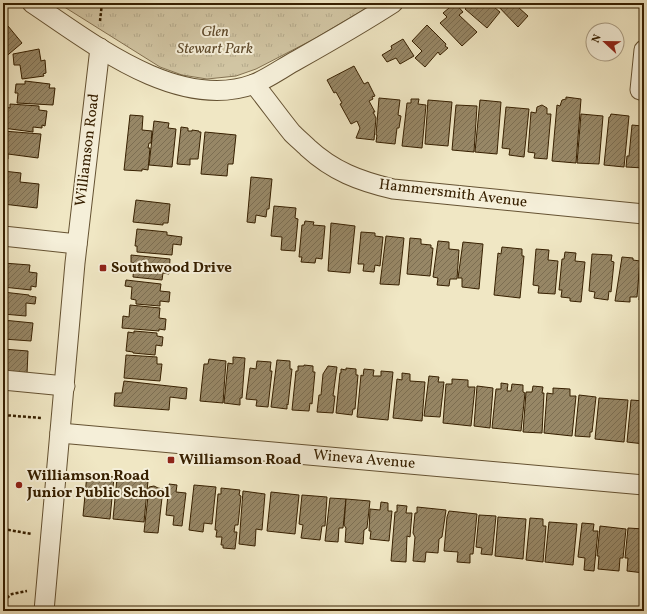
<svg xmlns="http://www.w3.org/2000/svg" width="647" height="614" font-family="Vollkorn,serif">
<defs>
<pattern id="park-tufts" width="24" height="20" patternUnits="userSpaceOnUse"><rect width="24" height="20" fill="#d1c5a3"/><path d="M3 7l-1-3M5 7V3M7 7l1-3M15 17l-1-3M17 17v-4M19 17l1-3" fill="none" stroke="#b4a98b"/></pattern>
<pattern id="building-hatch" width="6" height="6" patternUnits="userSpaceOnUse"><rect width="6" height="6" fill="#978766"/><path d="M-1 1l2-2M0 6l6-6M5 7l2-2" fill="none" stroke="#7c6e52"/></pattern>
</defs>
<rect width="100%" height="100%" fill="#f0e7c4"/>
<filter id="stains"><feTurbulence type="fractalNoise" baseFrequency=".005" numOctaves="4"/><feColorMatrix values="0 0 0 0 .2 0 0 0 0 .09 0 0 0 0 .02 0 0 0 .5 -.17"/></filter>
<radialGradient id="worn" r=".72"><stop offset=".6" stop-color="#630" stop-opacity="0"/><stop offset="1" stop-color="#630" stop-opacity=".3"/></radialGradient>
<polygon fill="url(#park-tufts)" stroke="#847252" points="58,3 375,3 314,39 256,69 236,76 207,79 182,75 160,67"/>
<g fill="url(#building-hatch)" stroke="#372001">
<polygon points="455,3 463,12 459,15 477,32 462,46 440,23 447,17 443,13"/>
<polygon points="471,3 489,3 500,12 487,28 465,9"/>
<polygon points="495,3 522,3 518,7 528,16 518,27"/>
<polygon points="427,25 446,44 445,46 448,48 440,55 438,52 425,67 415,58 422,51 412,41"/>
<polygon points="8,26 22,43 3,59 3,30"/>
<polygon points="403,39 414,56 400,64 396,58 387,62 382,55 392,49 391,46"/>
<polygon points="39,49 41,61 45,60 46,73 43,74 44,76 22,79 20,65 14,65 13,54"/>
<polygon points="354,66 364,84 368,82 375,96 372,97 373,99 369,101 375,112 373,112 376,118 374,140 356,138 360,128 357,121 351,124 340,104 342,103 336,92 334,93 327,80"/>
<polygon points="25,81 50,84 49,88 55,88 53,105 17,103 18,93 15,93 16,84 25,84"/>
<polygon points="566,97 581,99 576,163 552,161 557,105 560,106 562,100 566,99"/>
<polygon points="379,98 400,100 398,115 401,116 399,128 397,128 395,144 376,142 377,135 376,135"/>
<polygon points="411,99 419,99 418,104 426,105 422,148 402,146 407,103 411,103"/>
<polygon points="428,100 452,102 448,146 425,144"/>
<polygon points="480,100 501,102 497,154 475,152"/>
<polygon points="10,104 39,106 39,110 47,111 45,126 42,125 42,128 33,127 33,132 3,128 3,115 4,114 5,107 10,108"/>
<polygon points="456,105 477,106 474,152 452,150"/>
<polygon points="542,105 547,108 547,114 551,114 547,159 534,158 535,153 528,152 531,112 536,113 537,107"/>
<polygon points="506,107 529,109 524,157 509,155 510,149 502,148"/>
<polygon points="581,114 603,116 599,164 577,163"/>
<polygon points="611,114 629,116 624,167 604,165 609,117 610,117"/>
<polygon points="130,115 143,116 142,130 152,131 151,143 149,143 148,148 150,148 148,170 142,169 142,171 124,170"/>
<polygon points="154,121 169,123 168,128 176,129 172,167 149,165"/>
<polygon points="642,122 644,122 644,168 626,167 627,156 629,156 632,125 642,126"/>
<polygon points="181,127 188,128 188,131 192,131 192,130 199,131 199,132 201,132 198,159 190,159 190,165 177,164"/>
<polygon points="3,131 41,134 38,158 8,154 8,159 3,159"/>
<polygon points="205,132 236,135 233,164 228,164 227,176 201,174"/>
<polygon points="3,171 21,173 20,182 39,184 37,208 3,204"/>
<polygon points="251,177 272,179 269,209 267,209 266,217 256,215 255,223 247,222"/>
<polygon points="136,200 170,204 168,223 163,223 163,225 133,222"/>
<polygon points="274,206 296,208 295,218 298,219 295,251 281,250 282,237 271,236"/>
<polygon points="305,221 314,222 313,225 325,226 322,259 316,258 315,263 301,262 302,257 299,257 302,225 304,225"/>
<polygon points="331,223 355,226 350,273 328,271"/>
<polygon points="137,229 167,232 167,235 182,237 181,245 173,244 172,255 137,252 137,246 135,246"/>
<polygon points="361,232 375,233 375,236 383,237 380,266 375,265 374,272 363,271 364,264 358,264"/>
<polygon points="386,236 404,238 399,285 380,284"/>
<polygon points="410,238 421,239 421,244 431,245 431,248 433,248 430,276 407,274"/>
<polygon points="438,241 449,242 449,249 459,250 457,279 450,279 449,286 437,285 438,278 433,277"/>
<polygon points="463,242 483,244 479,289 462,287 462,278 458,278"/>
<polygon points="502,247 522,249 522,256 524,256 520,298 494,295 498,253 501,254"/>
<polygon points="536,249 549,250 548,260 558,261 555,294 538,293 539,286 533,285"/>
<polygon points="565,252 576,253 575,261 585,262 581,302 570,301 570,298 561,297 562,290 559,290 562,259 564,259"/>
<polygon points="592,254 612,255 611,261 614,262 611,292 609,291 608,300 594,298 595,292 589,291"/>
<polygon points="131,255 170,259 169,274 163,273 162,280 133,277 134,263 131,263"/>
<polygon points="622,257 633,258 633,260 640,261 637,297 630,297 630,302 615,301"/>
<polygon points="3,263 30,265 29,272 37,273 36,287 31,286 31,290 3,287"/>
<polygon points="644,266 644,309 642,309 643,300 639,300 642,268 644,268"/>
<polygon points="126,280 161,284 160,291 170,292 169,302 160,301 160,306 136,304 136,300 131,299 132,287 125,286"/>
<polygon points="3,292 29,295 29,296 36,297 35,304 26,303 26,316 3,314"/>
<polygon points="130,305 160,308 159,318 166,319 165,330 159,329 159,331 122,328 123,316 129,317"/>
<polygon points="3,320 33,323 31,341 3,339"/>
<polygon points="134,331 157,333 157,336 163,337 162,346 156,345 155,355 133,353 133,352 126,351 128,332 134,333"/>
<polygon points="3,349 28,351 27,374 3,372"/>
<polygon points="126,355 157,357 157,364 162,364 160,381 124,378"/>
<polygon points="233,357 245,358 242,398 240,398 240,405 224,403 228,363 233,364"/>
<polygon points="209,359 226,361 223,403 200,401 204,364 208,364"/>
<polygon points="277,360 290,361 290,369 292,369 288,405 287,404 287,409 271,407"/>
<polygon points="257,361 271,362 270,371 272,371 268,407 256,406 257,400 246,399 250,368 256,369"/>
<polygon points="304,365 313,366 313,372 315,372 312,404 310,403 309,411 292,410 296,371 298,371 298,366 304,366"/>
<polygon points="328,366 337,367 333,396 335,396 333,413 317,412 319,395 321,395 323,374"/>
<polygon points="346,368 356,369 356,375 358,375 355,409 353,409 352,415 336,413 340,373 341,373 341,369 346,370"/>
<polygon points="364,369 374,370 373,376 381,376 381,371 393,372 388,420 357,417 361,375 363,376"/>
<polygon points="402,373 410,374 410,381 425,382 422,421 393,418 397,379 402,380"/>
<polygon points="429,376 439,377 438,382 444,382 440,417 424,416"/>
<polygon points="452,379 468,380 468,387 475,387 471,426 443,423 446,384 452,384"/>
<polygon points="124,381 187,388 186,399 170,397 169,410 114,406 115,393 122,393"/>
<polygon points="501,383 508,384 507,391 511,391 512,384 523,385 523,392 525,393 521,431 492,428 496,389 501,389"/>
<polygon points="477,386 493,388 490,428 474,426"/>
<polygon points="533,386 543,387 542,393 544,393 542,433 523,432 526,392 532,392"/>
<polygon points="553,388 570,389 570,396 576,396 572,436 544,433 547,393 553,394"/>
<polygon points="579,395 596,397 592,432 590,432 590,437 575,436"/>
<polygon points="599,398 628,400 624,442 595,439"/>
<polygon points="631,400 644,401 644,444 627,442"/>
<polygon points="87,474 114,477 110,519 83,516"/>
<polygon points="117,478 148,481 144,522 113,519"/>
<polygon points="169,484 177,485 176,492 186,493 182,526 173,525 174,516 166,515"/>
<polygon points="194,485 216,487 212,524 204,523 203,532 189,530"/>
<polygon points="154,486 158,488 163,489 158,533 144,532 149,487"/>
<polygon points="221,488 240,490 239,495 241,496 238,525 235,525 234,532 237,532 235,549 223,548 223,545 221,545 222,537 216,537 217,530 215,530 218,494 221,494"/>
<polygon points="243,491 265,494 262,530 256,529 255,546 239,544"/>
<polygon points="271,492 299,495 295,534 267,531"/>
<polygon points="302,495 327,497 325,526 322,526 320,540 301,538 303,525 299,524"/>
<polygon points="330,498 346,499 343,528 339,528 338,542 325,541"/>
<polygon points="346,499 370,501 367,528 364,530 363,544 345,542 346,528 344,525"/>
<polygon points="381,502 388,503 388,511 392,511 389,541 370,539 371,531 369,531 370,509 380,510"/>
<polygon points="397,505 407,506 406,513 412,513 410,537 407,536 406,562 391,561 395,512 397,512"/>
<polygon points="417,507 446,510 442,537 439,539 438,553 426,552 425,562 413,561 415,537 413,533 415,513 417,513"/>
<polygon points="449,511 477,514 473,554 470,554 470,563 457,562 458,552 444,551 447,517"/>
<polygon points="479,515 496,516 492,555 481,554 482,548 476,547"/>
<polygon points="498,517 526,519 523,559 495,556"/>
<polygon points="530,518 543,519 543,526 546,526 543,562 526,560"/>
<polygon points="549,522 577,524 573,565 545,562"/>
<polygon points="582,523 594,524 593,531 598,531 594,571 584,570 585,558 578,557"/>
<polygon points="600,526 626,529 623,558 620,558 619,571 598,569 599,556 597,556"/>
<polygon points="628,528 644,529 644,573 627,571 628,558 625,558"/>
</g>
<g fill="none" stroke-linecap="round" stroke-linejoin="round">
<defs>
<g id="minor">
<path d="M32,3C92,43 178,112 254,84C267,79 284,67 297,60C329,42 362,23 393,3"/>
<path d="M254,84C267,100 279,117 292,133C297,138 303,143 308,148C333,171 359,181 393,189L644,214"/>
<polyline points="640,90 644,50"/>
<polyline points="3,236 77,244"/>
<polyline points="3,380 65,386"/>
<polyline points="60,433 644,485"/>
<polyline points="44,611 75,263 100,48"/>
</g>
</defs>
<use href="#minor" stroke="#655232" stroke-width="21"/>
<g stroke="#372001" stroke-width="2.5" stroke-dasharray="3 2" stroke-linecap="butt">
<polyline points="100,21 102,3"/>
<polyline points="3,415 42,418"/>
<polyline points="3,442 5,447 3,463"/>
<polyline points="3,529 32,534"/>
<polyline points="3,601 12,594 27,591"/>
</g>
<use href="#minor" stroke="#f5efd9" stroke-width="19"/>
</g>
<g fill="#8f2418" stroke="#f5efd9" stroke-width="1.5">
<rect x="99" y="264" width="8" height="8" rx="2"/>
<rect x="167" y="456" width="8" height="8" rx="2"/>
<circle cx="19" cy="485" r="4"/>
</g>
<g text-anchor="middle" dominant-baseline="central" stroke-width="4" stroke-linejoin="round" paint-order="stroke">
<g font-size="15" font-style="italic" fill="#5e492a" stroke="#f5efd9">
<text x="215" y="32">Glen<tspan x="215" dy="17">Stewart Park</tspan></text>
</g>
<g font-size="15" fill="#372001" stroke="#f5efd9">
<text transform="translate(88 150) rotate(-83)">Williamson Road</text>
<text transform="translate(453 194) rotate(7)">Hammersmith Avenue</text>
<text transform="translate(364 460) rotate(5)">Wineva Avenue</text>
</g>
<g font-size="15" font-weight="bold" fill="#372001" stroke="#f5efd9" text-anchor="start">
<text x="111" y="268">Southwood Drive</text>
<text x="179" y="460">Williamson Road</text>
<text x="27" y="476">Williamson Road<tspan x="27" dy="17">Junior Public School</tspan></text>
</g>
</g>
<rect width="647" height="614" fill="none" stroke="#f0e7c4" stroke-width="16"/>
<rect x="4" y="4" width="639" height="606" fill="none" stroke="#372001" stroke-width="2"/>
<rect x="8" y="8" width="631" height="598" fill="none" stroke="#372001"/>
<g transform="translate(605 42) rotate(292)"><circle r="19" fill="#f5efd9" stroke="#a99c83"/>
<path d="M0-3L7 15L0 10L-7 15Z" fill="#8f2418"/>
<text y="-6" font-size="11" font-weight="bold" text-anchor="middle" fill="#372001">N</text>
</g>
<rect width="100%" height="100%" filter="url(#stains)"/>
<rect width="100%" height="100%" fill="url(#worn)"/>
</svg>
